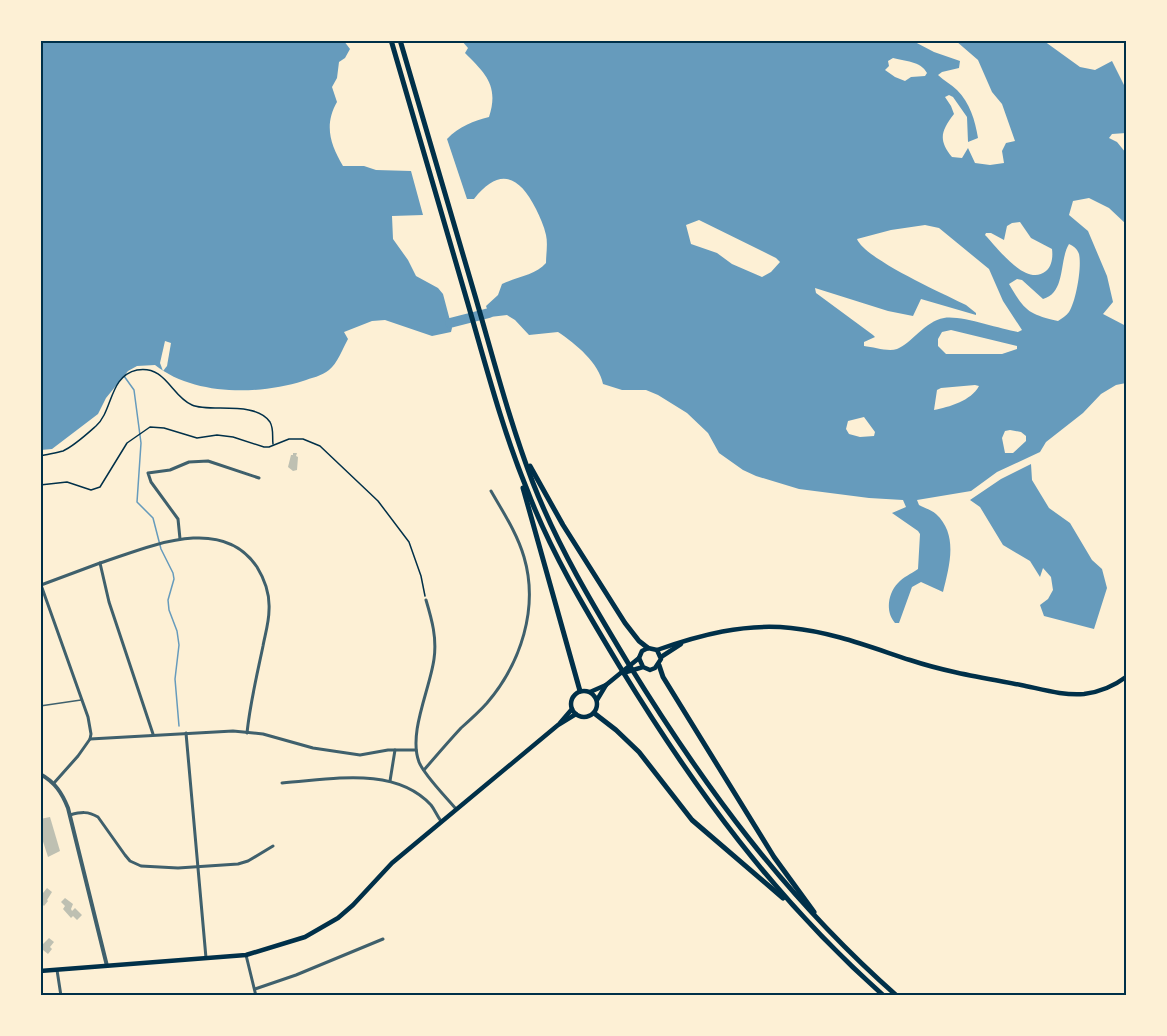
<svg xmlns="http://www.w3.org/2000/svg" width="1167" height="1036" font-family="'Open Sans',sans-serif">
<rect width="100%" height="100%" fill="#fdf0d5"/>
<g fill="#669bbc" fill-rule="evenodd">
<path d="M41,41H344L350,49L345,58L339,62L337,78L332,87L337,102C324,125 330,144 343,166H364L376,170L411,171L423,215L392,216L393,239L408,260L416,276L438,288L443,294L452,328L451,332L432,336L385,320L372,321L344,332L348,339C343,348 337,364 329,370C322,376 311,378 303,381C259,395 194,396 155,365L137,366L128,371L106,398L98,414L52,449L41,450Z"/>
<path d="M462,41H913L934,52L960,61L959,68L942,72L938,75C944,81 951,84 957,90C970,103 975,120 978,138L968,142L967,117L953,97L949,95L945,97L951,106L954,114C941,131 938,140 952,157L962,158L968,148L975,163L990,165L1004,163L1002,151L1006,143L1015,141L1002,104L992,92L978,60L956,41H1044L1080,67L1095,70L1112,61L1126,89V133L1112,134L1109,138L1117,142L1126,153V224L1109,208L1089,198L1073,201L1069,215L1088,231L1107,276L1113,302L1103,314L1126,326V383L1116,385L1101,394L1083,413L1046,442L1040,452L997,472L971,491L917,500L919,505C924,508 932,510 936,514C959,535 949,567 943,592L921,582L912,587L899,623H895C885,612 888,593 898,583C903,577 911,574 918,569L920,534L918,531L892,513L906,507L903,500L869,498L799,489L756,476L743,470L719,453L708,433L687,413L658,395L646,390H622L603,384C599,363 576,344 558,332L529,335L515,320L507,315L490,317L486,306L498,295L502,284C516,277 536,275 546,263C546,254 548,244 546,235C544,226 540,217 536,209C519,175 499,167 474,199H467L447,139C459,126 474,121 489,117C499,86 486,74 465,53L468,48ZM893,58C904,61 921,61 927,73L925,76L911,77L905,81L895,77L885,70L889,66L888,61ZM699,220L776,258L780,262L771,272L762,277L732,264L717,253L691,244L686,225ZM1020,222L1031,238L1052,249C1053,257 1052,266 1046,271C1026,288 997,247 985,235L986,233H991L1004,240L1007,226L1012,223ZM925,225L939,228L989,269L1003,301L1022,330L1018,332C999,329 961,315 944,318C925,321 911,344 897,349C888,352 874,347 864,346V342L875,337L873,335L816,293L815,288L888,311L913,316L921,299L976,315V313L966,305C944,294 865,259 857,239L891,230ZM1069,244C1073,246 1077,248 1079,254C1082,267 1076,301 1069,312C1066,316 1062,318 1058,321C1028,314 1025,311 1009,284L1017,279L1022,280L1043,299C1066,293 1059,260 1069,244ZM951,330L1017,346V349L1002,354H946L938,346V339L942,332ZM975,385L979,386C971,401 949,407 934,410L937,390L941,388ZM864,417L875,432L874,436L860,437L849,434L846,429L848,421ZM1010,430L1021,432L1026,436V441L1013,453H1005L1002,438L1005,431Z"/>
<polygon points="1031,464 1032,480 1049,508 1070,523 1092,560 1102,569 1107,588 1094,629 1044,616 1040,605 1048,599 1053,590 1051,577 1043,568 1040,577 1030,561 1003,545 980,507 970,500 1001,479"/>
</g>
<polygon fill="#fdf0d5" points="165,341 171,343 167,366 163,371 160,363"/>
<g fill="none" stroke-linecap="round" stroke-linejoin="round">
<polyline stroke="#669bbc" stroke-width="1.5" points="124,376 134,390 141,443 137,502 153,518 161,549 173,573 174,579 168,600 169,610 177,631 179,645 175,679 179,726"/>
<polyline stroke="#669bbc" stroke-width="10" points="450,323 489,313"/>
</g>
<g fill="#bec0b2">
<polygon points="293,453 297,453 296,456 298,457 297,470 293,471 288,467 291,455 293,455"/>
<polygon points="50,817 60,851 48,857 40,832 40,819"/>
<polygon points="47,888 52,892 47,900 48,901 44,906 42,904 40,906 40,891 43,893"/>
<polygon points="65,898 73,904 71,909 72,911 75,908 82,915 77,920 73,916 71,918 63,909 65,906 61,902"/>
<polygon points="49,938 54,942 50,947 52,949 48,954 43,950 40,953 40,943 42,945"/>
</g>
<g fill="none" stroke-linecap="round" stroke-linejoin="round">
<g stroke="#003049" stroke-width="1.5">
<path d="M40,456C48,454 56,453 63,451C74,446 87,434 96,426C113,411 109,376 137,370C166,365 171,396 192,405C209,413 255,400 270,422C274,429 272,436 273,444"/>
<polyline points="40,485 67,482 91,490 100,487 127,443 150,427 164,428 197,438 217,435 233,437 264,447 269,447 289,439 303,439 320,446 378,501 409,542 421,576 425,596"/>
</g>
<polyline stroke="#3f606c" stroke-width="1.5" points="40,706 81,700"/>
<g stroke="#3f606c" stroke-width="3">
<polyline points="180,539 178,519 151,482 148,473 170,470 189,462 208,461 259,478"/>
<path d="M100,563C147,548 221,513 257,567C265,580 270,594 269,610C269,622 265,635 263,646C257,675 250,703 247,733"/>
<polyline points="41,585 100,563 109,602 153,734"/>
<polyline points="41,585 88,717 91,734 90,739 78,756 54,783"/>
<path d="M426,600C432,620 437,638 434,659C430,689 408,733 419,762C424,775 446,797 456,809"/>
<polyline points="186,733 206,958"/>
<polyline points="90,739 233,731 263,734 313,748 360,755 388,750 416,750"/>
<path d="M424,770C436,756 448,742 461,728C470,720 479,712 487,703C521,663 539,608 524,557C517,533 503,512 491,491"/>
<polyline points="390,781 395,750"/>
<path d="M282,783C329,780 394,765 431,805C435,810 437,816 441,821"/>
<path d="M70,815C81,812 88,811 98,817L125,855L130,861L141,866L178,868L238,864L248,861L273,846"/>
<polyline points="246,955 256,996"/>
<polyline points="57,970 61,996"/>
<polyline points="255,989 296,975 383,939"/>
</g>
<path stroke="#3f606c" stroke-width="4" d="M40,774C55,782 62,793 68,808L107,966"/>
<g stroke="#003049" stroke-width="4.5">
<path d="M657,650C700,635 744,623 791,628C832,632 870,647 910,660C946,672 984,678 1021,685C1041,689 1064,696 1084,694C1100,692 1114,686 1126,677"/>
<polyline points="661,657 681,644"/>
<polyline points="623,673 643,667 650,670 655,668 661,659 657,650 648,648 642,651 639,658 643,667"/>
<circle cx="584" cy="704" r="13"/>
<polyline points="590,692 606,685 639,658"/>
<polyline points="597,700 606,685"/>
<polyline points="560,723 572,709"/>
<polyline points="40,971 246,955 305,937 338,918 353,905 392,863 558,725 576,714"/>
</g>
<g stroke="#003049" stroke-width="5">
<path d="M391,40C416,128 442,216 468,304C486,366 502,428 526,487C550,551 585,609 620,667C695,790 775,899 884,996"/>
<path d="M400,40C426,127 451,213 476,299C494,361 510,423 533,483C558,547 593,605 628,663C705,788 786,898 897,996"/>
<polyline points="530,466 563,525 625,623 639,641 648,648"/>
<polyline points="523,488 580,691"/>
<polyline points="659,665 663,677 774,857 814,912"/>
<polyline points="594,713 616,730 639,752 692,820 783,898"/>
</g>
</g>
<rect width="1167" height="1036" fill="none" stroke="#fdf0d5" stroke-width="84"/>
<rect x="42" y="42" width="1083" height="952" fill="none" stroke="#003049" stroke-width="2"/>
</svg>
